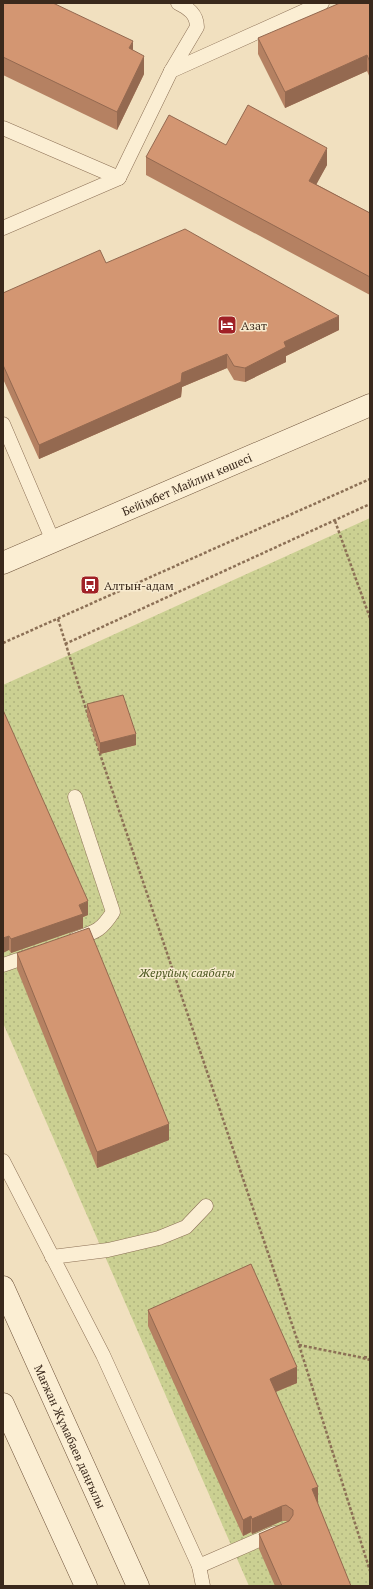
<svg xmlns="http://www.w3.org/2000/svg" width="373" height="1589" font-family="'PT Serif',serif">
<defs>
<pattern id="green-dots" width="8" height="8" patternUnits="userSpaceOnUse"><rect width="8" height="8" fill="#cbd092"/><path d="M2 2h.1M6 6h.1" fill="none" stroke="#afb37d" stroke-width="1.8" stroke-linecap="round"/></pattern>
</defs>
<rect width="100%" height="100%" fill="#f1e0bf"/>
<polygon fill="url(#green-dots)" points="370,518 370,1586 249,1586 3,1023 3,685"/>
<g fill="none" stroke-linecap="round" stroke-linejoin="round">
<defs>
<g id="lane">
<polyline points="171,71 322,3"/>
<polyline points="3,128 119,178 3,228"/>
<path d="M119,178L171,71L197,27C197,14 188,8 178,3"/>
<polyline points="3,424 53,541"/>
<path d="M75,939C95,932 101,931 113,912L75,797"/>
<polyline points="3,965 35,954"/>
<polyline points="3,1161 103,1355 199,1566 275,1533"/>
<polyline points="52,1257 108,1250 159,1238 186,1227 206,1206"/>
<polyline points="199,1566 203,1586"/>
</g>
<g id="secondary">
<path id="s1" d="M3,563L370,405"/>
<path id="s2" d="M3,1287L138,1586"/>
<polyline points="3,1404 86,1586"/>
</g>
</defs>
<use href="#lane" stroke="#8c7056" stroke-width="15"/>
<use href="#secondary" stroke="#6d5139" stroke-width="23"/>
<g stroke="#8c7056" stroke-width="2.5" stroke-dasharray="3 2" stroke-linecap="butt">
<polyline points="335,521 370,618"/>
<polyline points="58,619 100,754 299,1345 370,1571"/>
<polyline points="3,643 370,479"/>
<polyline points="65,644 370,504"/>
<polyline points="299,1345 359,1357 370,1360"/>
<polyline points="364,1357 370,1358"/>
</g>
<use href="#lane" stroke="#fbeed3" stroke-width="14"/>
<use href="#secondary" stroke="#fbeed3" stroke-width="22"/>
</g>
<g fill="#b58162">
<polygon points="3,3 133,50 144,74 117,130 3,75"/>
<polygon points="370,3 370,78 367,71 285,108 258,54 258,38"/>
<polygon points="226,145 327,165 316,184 370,213 370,295 146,175 146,157"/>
<polygon points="106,263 339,330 286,356 286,362 245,382 234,380 227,368 182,387 181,397 39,459 3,379 3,293"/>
<polygon points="87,704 136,745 100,754 87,715"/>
<polygon points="3,710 88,915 83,917 83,928 11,953 9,950"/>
<polygon points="17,953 169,1140 97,1168 17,969"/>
<polygon points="148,1310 297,1383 276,1392 318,1502 317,1502 351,1586 275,1586 259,1549 259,1534 288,1522 286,1521 282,1521 252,1534 251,1532 243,1536 148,1326"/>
</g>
<g fill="#946950">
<polygon points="133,41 133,59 129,48"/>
<polygon points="367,55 367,71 285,108 285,92"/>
<polygon points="144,56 144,74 117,130 117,112"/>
<polygon points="327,148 327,165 309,198 309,181"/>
<polygon points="339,316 339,330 286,356 286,362 245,382 245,368 284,342"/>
<polygon points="227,354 227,368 182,387 181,397 39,459 39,445 182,373"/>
<polygon points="136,734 136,745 100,754 100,743"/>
<polygon points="88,901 88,915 83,917 83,928 11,953 11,939"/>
<polygon points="9,936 9,950 3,953 3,938"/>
<polygon points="169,1124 169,1140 97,1168 97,1152"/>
<polygon points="297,1367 297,1383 270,1394 270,1379"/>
<polygon points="318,1487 318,1502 312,1505 312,1489"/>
<polygon points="282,1506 282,1521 252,1534 252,1519"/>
<polygon points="251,1516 251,1532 243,1536 243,1520"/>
</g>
<g fill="#d39672" stroke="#946950">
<polygon points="3,3 53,3 133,41 129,48 144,56 117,112 3,57"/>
<polygon points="340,3 370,3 370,62 367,55 285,92 258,38"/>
<polygon points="248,105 327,148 309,181 370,213 370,277 146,157 169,115 226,145"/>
<polygon points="185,229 339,316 284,342 286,347 245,368 234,366 227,354 182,373 181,382 39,445 3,365 3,293 100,250 106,263"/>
<polygon points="123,695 136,734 100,743 87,704"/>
<polygon points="3,710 88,901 79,905 83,914 11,939 9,936 3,938"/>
<polygon points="89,928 169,1124 97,1152 17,953"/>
<polygon points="251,1264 297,1367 270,1379 318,1487 312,1489 351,1586 282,1586 259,1534 289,1521 293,1515 293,1510 286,1505 282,1506 252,1519 251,1516 243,1520 148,1310"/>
</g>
<defs>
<symbol id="hotel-square" viewBox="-11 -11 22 22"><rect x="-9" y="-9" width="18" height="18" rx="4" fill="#a02127" stroke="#f8ebcf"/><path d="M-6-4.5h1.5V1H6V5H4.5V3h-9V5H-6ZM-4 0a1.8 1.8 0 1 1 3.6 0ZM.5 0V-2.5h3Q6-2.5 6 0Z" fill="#fff"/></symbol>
<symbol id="bus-square" viewBox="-11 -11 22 22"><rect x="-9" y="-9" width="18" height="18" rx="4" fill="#a02127" stroke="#f8ebcf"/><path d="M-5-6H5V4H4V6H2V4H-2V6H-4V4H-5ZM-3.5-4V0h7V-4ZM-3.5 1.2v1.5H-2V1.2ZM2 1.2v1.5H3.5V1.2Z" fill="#fff"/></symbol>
</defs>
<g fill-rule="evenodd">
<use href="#hotel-square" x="216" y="314" width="22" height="22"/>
<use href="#bus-square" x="79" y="574" width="22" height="22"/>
</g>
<g text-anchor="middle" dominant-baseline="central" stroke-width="3" stroke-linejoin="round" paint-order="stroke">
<g font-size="12" fill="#3a291c" stroke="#f8ebcf" text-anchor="start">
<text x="241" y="325">Азат</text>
<text x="104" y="585">Алтын-адам</text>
</g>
<g font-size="12" fill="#3a291c" stroke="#f8ebcf">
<text stroke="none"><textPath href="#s1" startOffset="200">Бейімбет Майлин көшесі</textPath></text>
<text stroke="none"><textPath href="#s2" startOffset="164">Мағжан Жұмабаев даңғылы</textPath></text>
</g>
<g font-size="12" font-style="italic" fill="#4c5820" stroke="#f8ebcf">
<text x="187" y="972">Жерұйық саябағы</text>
</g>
</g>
<rect width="373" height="1589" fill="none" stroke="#3a291c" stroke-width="8"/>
</svg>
